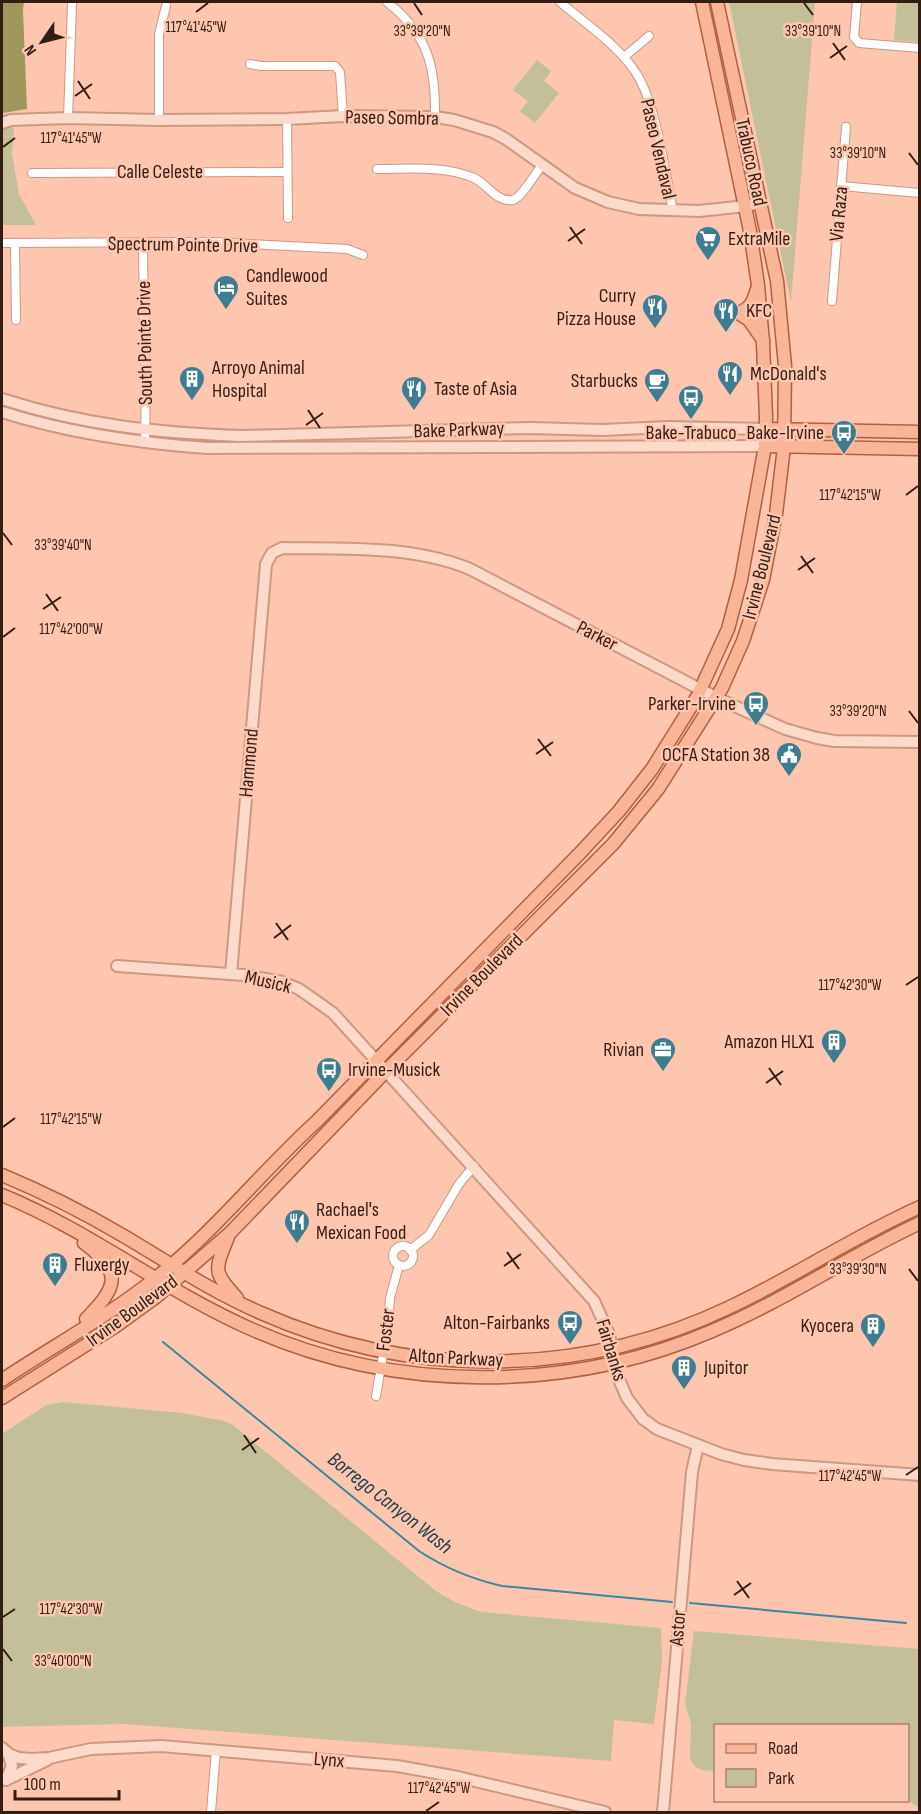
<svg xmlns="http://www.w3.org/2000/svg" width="921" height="1814" font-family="'Sofia Sans Condensed',sans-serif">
<rect width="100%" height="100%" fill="#fec6af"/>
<g fill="#c3bf99">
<polygon points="729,2 815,2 791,302"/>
<polygon points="897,2 919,2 919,42 894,40"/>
<polygon points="537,60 551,71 544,81 559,93 535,123 520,111 528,101 513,90"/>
<polygon points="4,122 14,129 12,154 19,194 36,225 2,225 2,127"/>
<polygon points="63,1402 182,1413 224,1421 233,1425 436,1591 455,1602 481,1612 661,1628 662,1662 654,1724 614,1720 611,1761 124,1724 2,1727 2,1434 46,1405"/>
<polygon points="694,1631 919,1649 919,1808 908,1800 908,1726 716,1726 715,1771 702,1770 694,1766 690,1758 691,1724 685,1704"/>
</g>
<polygon fill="#9f985b" points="2,2 24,2 23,10 27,109 3,113"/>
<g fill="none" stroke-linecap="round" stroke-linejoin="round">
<g stroke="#3b869e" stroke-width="2">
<path d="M163,1342L419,1551C445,1568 471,1579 502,1586L672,1602"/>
<polyline points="690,1603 906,1623"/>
</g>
<defs>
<g id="street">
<path d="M387,2C428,34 436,67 435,117"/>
<path d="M560,2C585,23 615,43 634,70C656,100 665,172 673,211"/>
<polyline points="857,2 854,37 859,43 920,48"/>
<polyline points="624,57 649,36"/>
<polyline points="250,64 261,66 335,66 340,72 343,116"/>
<polyline points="68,118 72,4"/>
<polyline points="287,119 288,218"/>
<polyline points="159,120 159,34 166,6"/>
<path d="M377,169C409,169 444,165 474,178C486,183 497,203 513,200C521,198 536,173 542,165"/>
<polyline points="32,173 287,172"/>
<polyline points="841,186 920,193"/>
<polyline points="2,243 213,242 347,249 363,255"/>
<polyline points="15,243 16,320"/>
<polyline points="143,244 144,333 146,382 145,442"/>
<polyline points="832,301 846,127"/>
<circle cx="403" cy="1256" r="10"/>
<polyline points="410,1250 429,1235 459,1184 474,1166"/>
<polyline points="376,1396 388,1326 390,1298 399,1265"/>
<polyline points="211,1812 216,1750"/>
</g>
<g id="secondary">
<polyline points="2,123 11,120 68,118 159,120 287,119 343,116 435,117 454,120 493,132 506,139 575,188 608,202 639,209 699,211 746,206 760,203"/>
<path d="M2,399C82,425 158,433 242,436L530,428L602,430L668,427L766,429"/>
<path d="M2,412C68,433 137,443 207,448L765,446"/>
<polyline points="117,966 244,975 282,982 299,989 333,1013 594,1301 609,1334 618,1377 627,1398 643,1419 657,1429 721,1454 744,1460 772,1464 920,1475"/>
<path d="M231,974L266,564L272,553L282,548C345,549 411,545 470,569L717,698L785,729L817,738L834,741L920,742"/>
<polyline points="2,1748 8,1753 12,1766 6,1780"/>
<polyline points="8,1754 19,1758 31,1759 49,1758 91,1749 161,1746 397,1766 458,1777 605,1812"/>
<polyline points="6,1780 47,1760"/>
<polyline points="663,1812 692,1472 698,1445"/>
</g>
<g id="primary">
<path d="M738,313C751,308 753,302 757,289"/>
<polyline points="738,313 749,320 763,340"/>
<polyline points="766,429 920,432"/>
<polyline points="765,446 920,449"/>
<path d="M2,1175C43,1192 83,1212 122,1235C168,1262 212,1292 261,1313C410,1379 582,1378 730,1307C794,1277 854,1236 920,1207"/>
<path d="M2,1195C90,1231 165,1291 251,1329C395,1393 568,1393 712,1331C784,1301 849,1256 920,1223"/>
<path d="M228,1237C215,1270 212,1271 237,1298"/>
<path d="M84,1243C125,1273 116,1288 86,1319"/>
<path d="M2,1380C53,1346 109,1316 157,1277C215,1231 262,1171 317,1121L581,852L619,811L652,769L697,697L728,629L741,580L765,446L766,417L763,343L758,285L750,231L702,2"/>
<polyline points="2,1398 116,1326 156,1297 230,1233 386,1071 613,844 658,789 722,688 743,641 763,580 768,554 776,514 784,447 785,366 777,281 717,2"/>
</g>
</defs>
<use href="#street" stroke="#cd9882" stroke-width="10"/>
<use href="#secondary" stroke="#cd9882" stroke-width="14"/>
<use href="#primary" stroke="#b15f3d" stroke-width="15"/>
<use href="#street" stroke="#fff" stroke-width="8"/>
<use href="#secondary" stroke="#fcdacb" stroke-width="10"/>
<use href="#primary" stroke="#f9b598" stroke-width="12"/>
</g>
<path fill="none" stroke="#321d15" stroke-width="2" d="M414,3L422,15M804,3L813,15M196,12L208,3M833,43L845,60M830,58L847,46M78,81L90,99M75,96L92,84M3,147L15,138M909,153L918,165M570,227L582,244M568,241L585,229M308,410L320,428M306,425L323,413M906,495L918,486M3,533L12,545M801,556L813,573M798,570L815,558M46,594L58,611M43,609L61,597M3,637L15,628M909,711L918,723M538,739L551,756M536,754L553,742M276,923L288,940M274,938L291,925M906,985L918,977M769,1068L781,1085M766,1083L783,1071M3,1127L15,1118M507,1252L519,1269M504,1266L521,1254M909,1269L918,1281M244,1435L256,1453M242,1450L259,1438M906,1475L918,1467M737,1581L749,1598M734,1595L751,1583M3,1617L15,1609M3,1649L12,1661M426,1811L439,1802"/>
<defs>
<symbol id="supermarket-pin" viewBox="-11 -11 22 30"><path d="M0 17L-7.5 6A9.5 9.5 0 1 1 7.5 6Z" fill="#3d7c91" stroke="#fec6af"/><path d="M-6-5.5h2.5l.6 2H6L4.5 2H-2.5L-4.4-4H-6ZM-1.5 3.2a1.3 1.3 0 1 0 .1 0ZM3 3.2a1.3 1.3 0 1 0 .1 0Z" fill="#fff"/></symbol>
<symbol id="hotel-pin" viewBox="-11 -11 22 30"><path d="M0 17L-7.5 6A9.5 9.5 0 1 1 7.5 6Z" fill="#3d7c91" stroke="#fec6af"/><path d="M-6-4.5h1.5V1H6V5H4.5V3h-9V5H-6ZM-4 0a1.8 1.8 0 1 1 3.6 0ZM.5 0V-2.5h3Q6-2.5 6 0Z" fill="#fff"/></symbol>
<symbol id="restaurant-pin" viewBox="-11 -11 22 30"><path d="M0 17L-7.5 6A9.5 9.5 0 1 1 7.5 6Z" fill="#3d7c91" stroke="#fec6af"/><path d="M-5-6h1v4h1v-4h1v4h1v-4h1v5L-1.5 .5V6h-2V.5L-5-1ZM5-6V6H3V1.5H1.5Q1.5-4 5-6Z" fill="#fff"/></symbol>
<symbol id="building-pin" viewBox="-11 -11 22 30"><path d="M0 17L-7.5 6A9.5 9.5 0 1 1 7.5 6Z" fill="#3d7c91" stroke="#fec6af"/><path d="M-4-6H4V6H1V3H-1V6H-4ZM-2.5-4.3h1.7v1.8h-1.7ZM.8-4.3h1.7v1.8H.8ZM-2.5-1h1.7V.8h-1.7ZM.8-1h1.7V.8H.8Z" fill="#fff"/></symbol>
<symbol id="cafe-pin" viewBox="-11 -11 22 30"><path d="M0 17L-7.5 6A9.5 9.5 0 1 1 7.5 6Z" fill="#3d7c91" stroke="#fec6af"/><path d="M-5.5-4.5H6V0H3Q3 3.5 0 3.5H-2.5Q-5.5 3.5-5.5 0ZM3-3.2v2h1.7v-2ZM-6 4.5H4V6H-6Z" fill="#fff"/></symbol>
<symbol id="bus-pin" viewBox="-11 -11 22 30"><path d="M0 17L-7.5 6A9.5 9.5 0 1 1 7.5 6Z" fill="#3d7c91" stroke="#fec6af"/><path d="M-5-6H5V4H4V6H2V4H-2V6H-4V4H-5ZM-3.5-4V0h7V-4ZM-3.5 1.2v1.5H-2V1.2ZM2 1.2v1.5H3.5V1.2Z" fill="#fff"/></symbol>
<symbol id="civic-pin" viewBox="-11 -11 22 30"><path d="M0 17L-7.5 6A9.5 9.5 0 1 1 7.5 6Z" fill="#3d7c91" stroke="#fec6af"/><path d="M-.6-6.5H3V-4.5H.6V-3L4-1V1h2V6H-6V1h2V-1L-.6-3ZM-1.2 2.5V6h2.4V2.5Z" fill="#fff"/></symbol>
<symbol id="office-pin" viewBox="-11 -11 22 30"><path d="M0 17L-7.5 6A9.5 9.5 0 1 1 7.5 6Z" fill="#3d7c91" stroke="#fec6af"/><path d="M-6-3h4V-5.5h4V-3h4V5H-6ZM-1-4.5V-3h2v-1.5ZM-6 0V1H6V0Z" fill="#fff"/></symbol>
</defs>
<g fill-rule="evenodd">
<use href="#supermarket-pin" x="693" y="224" width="30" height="40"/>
<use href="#hotel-pin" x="211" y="273" width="30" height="40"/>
<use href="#restaurant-pin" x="640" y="292" width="30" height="40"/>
<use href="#restaurant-pin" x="711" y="296" width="30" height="40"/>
<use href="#restaurant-pin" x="715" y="359" width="30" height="40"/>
<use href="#building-pin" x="177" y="364" width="30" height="40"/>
<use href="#cafe-pin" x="642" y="366" width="30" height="40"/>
<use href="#restaurant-pin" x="399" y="374" width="30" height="40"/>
<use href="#bus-pin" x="676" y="383" width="30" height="40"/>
<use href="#bus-pin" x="829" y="418" width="30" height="40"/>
<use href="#bus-pin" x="741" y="689" width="30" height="40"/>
<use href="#civic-pin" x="774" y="740" width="30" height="40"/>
<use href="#building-pin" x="819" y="1027" width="30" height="40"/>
<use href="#office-pin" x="648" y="1035" width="30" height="40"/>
<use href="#bus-pin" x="314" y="1055" width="30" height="40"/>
<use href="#restaurant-pin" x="282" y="1207" width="30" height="40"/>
<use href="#building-pin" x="40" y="1250" width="30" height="40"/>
<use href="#bus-pin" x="555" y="1308" width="30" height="40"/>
<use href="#building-pin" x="858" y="1311" width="30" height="40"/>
<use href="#building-pin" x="669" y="1353" width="30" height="40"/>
</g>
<g text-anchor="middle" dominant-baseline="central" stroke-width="5" stroke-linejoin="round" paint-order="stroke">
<g font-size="20" fill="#321d15" stroke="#fec6af">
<text transform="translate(392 118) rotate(1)">Paseo Sombra</text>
<text transform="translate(658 149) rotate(77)">Paseo Vendaval</text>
<text transform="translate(751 162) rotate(78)">Trabuco Road</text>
<text x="160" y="172">Calle Celeste</text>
<text transform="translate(839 214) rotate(-85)">Via Raza</text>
<text transform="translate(183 245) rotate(1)">Spectrum Pointe Drive</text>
<text transform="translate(145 343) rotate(-91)">South Pointe Drive</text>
<text transform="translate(459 430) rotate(-2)">Bake Parkway</text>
<text transform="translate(762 567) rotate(-76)">Irvine Boulevard</text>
<text transform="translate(597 636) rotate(27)">Parker</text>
<text transform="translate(249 763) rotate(-85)">Hammond</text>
<text transform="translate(482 975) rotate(-45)">Irvine Boulevard</text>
<text transform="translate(268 982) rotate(13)">Musick</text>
<text transform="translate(132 1311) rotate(-36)">Irvine Boulevard</text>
<text transform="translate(386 1330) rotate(-83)">Foster</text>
<text transform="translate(611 1350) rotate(73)">Fairbanks</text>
<text transform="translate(456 1358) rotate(3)">Alton Parkway</text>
<text transform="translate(678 1628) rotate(-85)">Astor</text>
<text transform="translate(329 1760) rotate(5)">Lynx</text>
</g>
<g font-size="20" fill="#321d15" stroke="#fec6af" text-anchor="start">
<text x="728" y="239">ExtraMile</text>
<text x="246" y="276">Candlewood<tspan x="246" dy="23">Suites</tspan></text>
<text x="636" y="296" text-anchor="end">Curry<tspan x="636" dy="23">Pizza House</tspan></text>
<text x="746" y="311">KFC</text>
<text x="212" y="368">Arroyo Animal<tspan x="212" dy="23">Hospital</tspan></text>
<text x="750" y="374">McDonald's</text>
<text x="638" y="381" text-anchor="end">Starbucks</text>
<text x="434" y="389">Taste of Asia</text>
<text x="691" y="433" text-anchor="middle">Bake-Trabuco</text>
<text x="824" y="433" text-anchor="end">Bake-Irvine</text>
<text x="736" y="704" text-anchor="end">Parker-Irvine</text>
<text x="770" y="755" text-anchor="end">OCFA Station 38</text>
<text x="814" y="1042" text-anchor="end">Amazon HLX1</text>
<text x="644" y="1050" text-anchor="end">Rivian</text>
<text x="348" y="1070">Irvine-Musick</text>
<text x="316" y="1210">Rachael's<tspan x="316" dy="23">Mexican Food</tspan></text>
<text x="74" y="1265">Fluxergy</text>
<text x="550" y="1323" text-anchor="end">Alton-Fairbanks</text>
<text x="854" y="1326" text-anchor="end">Kyocera</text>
<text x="704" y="1368">Jupitor</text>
</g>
<g font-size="21" font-style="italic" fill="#1b3d49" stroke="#fec6af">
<text transform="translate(390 1503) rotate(38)">Borrego Canyon Wash</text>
</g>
</g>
<g font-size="15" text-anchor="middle" fill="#321d15" stroke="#fec6af" stroke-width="5" stroke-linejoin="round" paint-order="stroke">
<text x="196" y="32">117°41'45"W</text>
<text x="422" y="36">33°39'20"N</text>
<text x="813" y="36">33°39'10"N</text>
<text x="71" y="143">117°41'45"W</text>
<text x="858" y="158">33°39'10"N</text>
<text x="850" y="500">117°42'15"W</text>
<text x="63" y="550">33°39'40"N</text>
<text x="71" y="634">117°42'00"W</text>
<text x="858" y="716">33°39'20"N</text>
<text x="850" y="990">117°42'30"W</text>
<text x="71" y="1124">117°42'15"W</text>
<text x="858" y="1274">33°39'30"N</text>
<text x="850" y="1481">117°42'45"W</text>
<text x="71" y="1614">117°42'30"W</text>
<text x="63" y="1666">33°40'00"N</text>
<text x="439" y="1793">117°42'45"W</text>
</g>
<rect width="921" height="1814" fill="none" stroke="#321d15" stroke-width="6"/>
<rect x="714" y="1724" width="195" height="78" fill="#fec6af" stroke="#ac8271" stroke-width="1.5"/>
<rect x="726" y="1744" width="30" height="9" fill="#f9b598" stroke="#ac8271" stroke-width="1.5"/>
<text x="768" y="1754" font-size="18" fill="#321d15">Road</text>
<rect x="726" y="1769" width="30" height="18" fill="#c3bf99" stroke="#ac8271" stroke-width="1.5"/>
<text x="768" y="1784" font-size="18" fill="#321d15">Park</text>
<g transform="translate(42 42) rotate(235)" stroke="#fec6af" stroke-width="4.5" paint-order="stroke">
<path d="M0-4.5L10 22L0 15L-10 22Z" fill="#321d15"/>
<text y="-9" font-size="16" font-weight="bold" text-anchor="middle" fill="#321d15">N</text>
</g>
<path d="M15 1790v9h104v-9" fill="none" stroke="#321d15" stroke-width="3"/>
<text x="24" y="1790" font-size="18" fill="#321d15" stroke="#fec6af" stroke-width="4.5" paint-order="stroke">100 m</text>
</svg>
